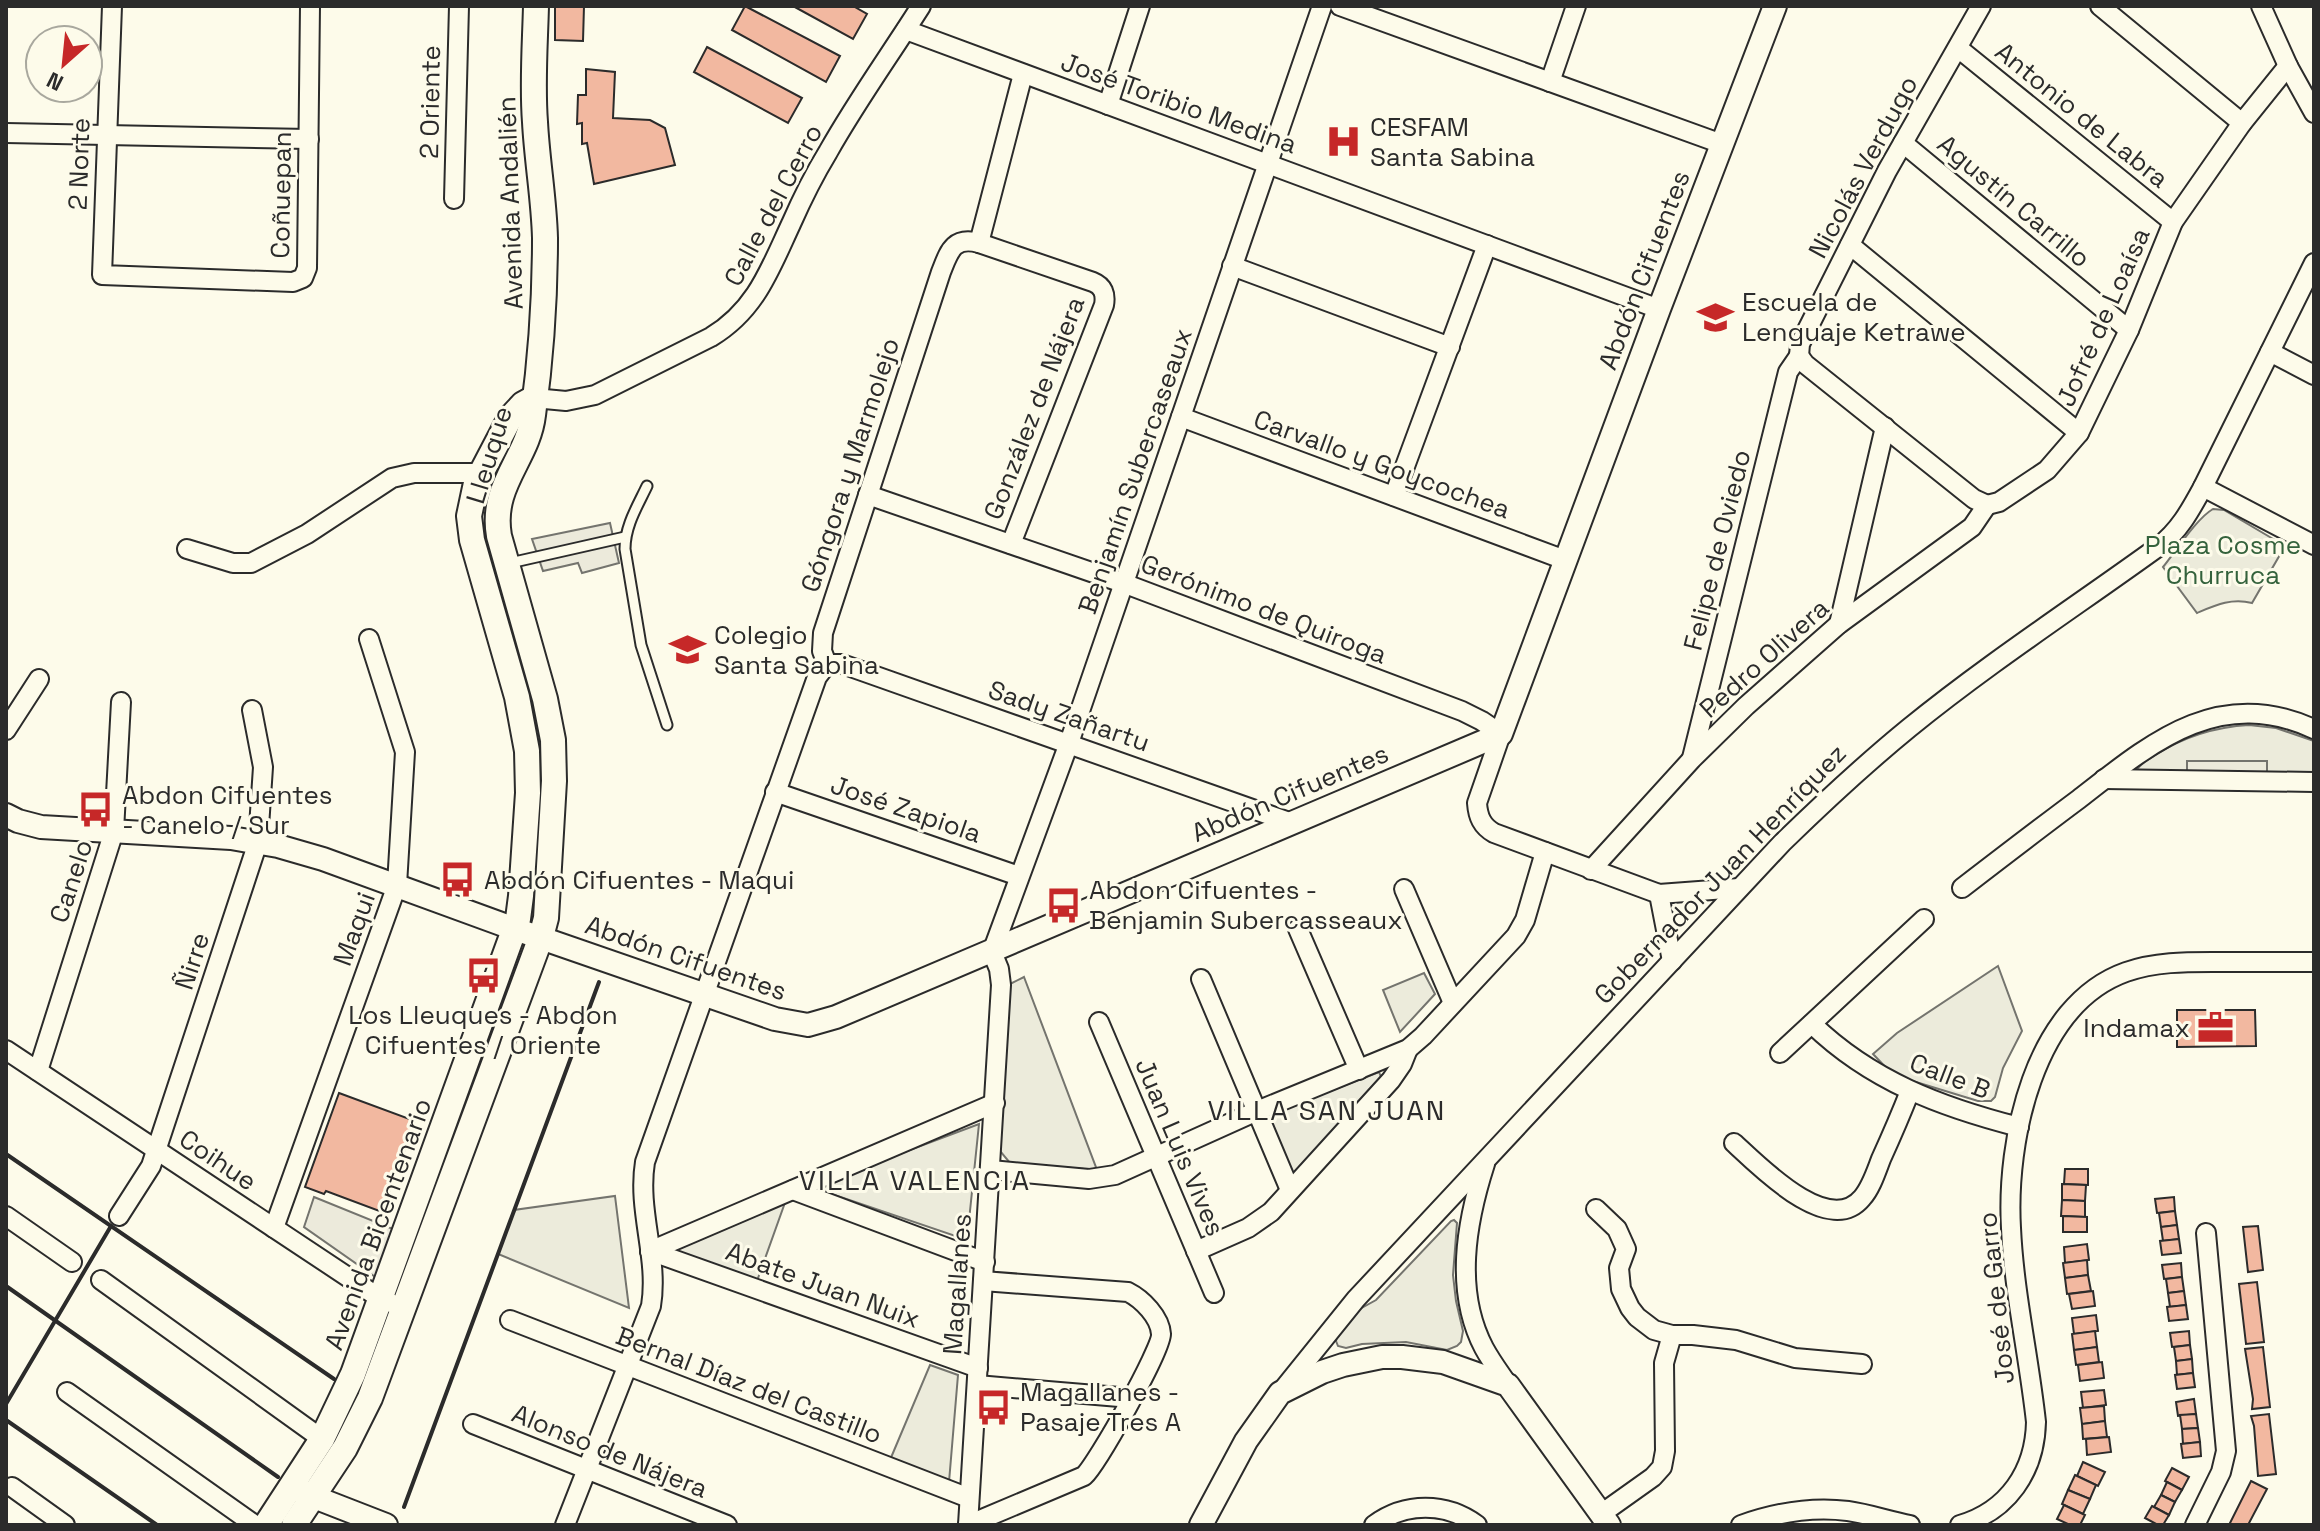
<svg xmlns="http://www.w3.org/2000/svg" width="2320" height="1531" font-family="'Space Grotesk',sans-serif">
<rect width="100%" height="100%" fill="#fdfbea"/>
<g fill="#ecebdb" stroke="#74746e" stroke-width="2">
<path d="M2213,509L2224,510L2285,546L2252,603C2231,598 2216,605 2197,613L2163,567C2176,551 2197,518 2213,509Z"/>
<path d="M2249,725L2276,728L2314,741V775H2267L2266,761H2188L2187,776L2136,771C2140,764 2147,760 2155,755C2185,736 2214,727 2249,725Z"/>
<polygon points="1998,966 2022,1031 2003,1068 1995,1097 1991,1101 1978,1101 1893,1075 1873,1054 1897,1033"/>
<polygon points="1424,973 1435,994 1400,1032 1383,990"/>
<polygon points="1024,977 1097,1170 1010,1163 1000,1151 1010,984"/>
<polygon points="1379,1072 1381,1077 1293,1175 1270,1119 1271,1114"/>
<polygon points="979,1124 967,1240 811,1187"/>
<polygon points="615,1196 629,1308 498,1254 514,1210"/>
<polygon points="787,1197 757,1281 669,1251"/>
<polygon points="1454,1220 1457,1223 1453,1275 1456,1301 1463,1331 1461,1342 1457,1346 1447,1350 1406,1342 1362,1344 1346,1348 1338,1346 1336,1341 1337,1335 1358,1310 1376,1300 1451,1221"/>
<polygon points="930,1365 958,1375 949,1482 890,1460"/>
</g>
<g fill="#eceadb" stroke="#74746e" stroke-width="2">
<polygon points="610,523 619,563 582,573 578,563 543,571 532,539"/>
<polygon points="2187,761 2267,761 2267,775 2187,776"/>
<polygon points="314,1197 398,1231 381,1281 304,1227"/>
</g>
<g fill="#f2b8a0" stroke="#2b2b2b" stroke-width="2">
<polygon points="555,6 584,6 583,41 555,40"/>
<polygon points="745,6 840,56 826,82 732,30"/>
<polygon points="793,6 853,6 867,14 853,39"/>
<polygon points="707,47 802,98 788,123 694,72"/>
<polygon points="586,69 615,72 613,118 650,120 665,128 675,165 594,184 587,143 582,144 582,123 577,124 578,95 586,95"/>
<polygon points="2177,1010 2255,1010 2256,1046 2177,1047"/>
<polygon points="339,1093 415,1121 382,1212 326,1191 324,1194 305,1187"/>
<polygon points="2065,1169 2088,1169 2088,1185 2064,1184"/>
<polygon points="2062,1184 2086,1185 2085,1201 2062,1200"/>
<polygon points="2174,1197 2175,1211 2157,1213 2155,1199"/>
<polygon points="2062,1200 2085,1201 2085,1217 2061,1216"/>
<polygon points="2175,1211 2177,1225 2161,1227 2159,1213"/>
<polygon points="2063,1216 2087,1217 2087,1232 2063,1232"/>
<polygon points="2177,1225 2179,1239 2163,1241 2161,1227"/>
<polygon points="2258,1226 2263,1270 2248,1272 2243,1227"/>
<polygon points="2179,1239 2181,1253 2162,1255 2160,1241"/>
<polygon points="2087,1244 2089,1260 2065,1263 2064,1247"/>
<polygon points="2087,1260 2088,1275 2065,1278 2063,1263"/>
<polygon points="2181,1263 2182,1277 2164,1279 2162,1265"/>
<polygon points="2088,1275 2091,1291 2067,1294 2065,1278"/>
<polygon points="2182,1277 2184,1291 2168,1293 2166,1279"/>
<polygon points="2257,1282 2264,1342 2246,1344 2239,1284"/>
<polygon points="2093,1291 2095,1306 2072,1309 2069,1294"/>
<polygon points="2184,1291 2186,1305 2170,1307 2168,1293"/>
<polygon points="2186,1305 2188,1319 2169,1321 2167,1307"/>
<polygon points="2096,1315 2098,1331 2074,1334 2072,1318"/>
<polygon points="2095,1331 2097,1347 2074,1350 2072,1334"/>
<polygon points="2189,1331 2190,1345 2172,1347 2170,1333"/>
<polygon points="2190,1345 2192,1359 2176,1361 2174,1347"/>
<polygon points="2097,1347 2099,1362 2076,1365 2074,1350"/>
<polygon points="2263,1347 2270,1407 2252,1409 2253,1399 2245,1349"/>
<polygon points="2192,1359 2193,1373 2177,1375 2176,1361"/>
<polygon points="2102,1362 2104,1378 2080,1381 2078,1365"/>
<polygon points="2193,1373 2195,1387 2177,1389 2175,1375"/>
<polygon points="2104,1390 2106,1405 2083,1408 2081,1392"/>
<polygon points="2194,1399 2196,1414 2178,1416 2176,1402"/>
<polygon points="2104,1406 2105,1421 2082,1424 2080,1408"/>
<polygon points="2196,1414 2198,1428 2182,1429 2180,1415"/>
<polygon points="2269,1414 2276,1474 2258,1476 2254,1426 2251,1416"/>
<polygon points="2105,1421 2107,1437 2083,1439 2082,1424"/>
<polygon points="2198,1428 2200,1442 2183,1444 2182,1429"/>
<polygon points="2109,1437 2111,1452 2087,1455 2086,1439"/>
<polygon points="2200,1442 2201,1456 2183,1458 2181,1444"/>
<polygon points="2083,1462 2105,1472 2098,1486 2077,1476"/>
<polygon points="2172,1468 2189,1477 2182,1490 2165,1481"/>
<polygon points="2075,1475 2096,1485 2090,1499 2068,1490"/>
<polygon points="2251,1481 2267,1489 2248,1525 2229,1525"/>
<polygon points="2167,1482 2182,1490 2175,1502 2161,1495"/>
<polygon points="2068,1490 2090,1499 2083,1514 2062,1504"/>
<polygon points="2161,1495 2175,1502 2169,1515 2154,1507"/>
<polygon points="2064,1505 2085,1515 2080,1525 2070,1525 2057,1519"/>
<polygon points="2152,1506 2169,1515 2163,1525 2158,1525 2145,1518"/>
</g>
<g fill="none" stroke-linecap="round" stroke-linejoin="round">
<defs>
<g id="service">
<path d="M647,486C637,507 625,526 625,549L641,645L667,725"/>
<polyline points="510,563 625,537"/>
</g>
<g id="minor">
<polyline points="112,6 102,275 293,282 303,278 307,268 310,6"/>
<polyline points="1340,6 1722,144"/>
<polyline points="2100,6 2242,123"/>
<polyline points="2261,6 2288,66 2314,113"/>
<polyline points="906,30 1659,309"/>
<polyline points="1958,48 2173,222"/>
<polyline points="1550,82 1576,6"/>
<polyline points="1108,105 1140,6"/>
<polyline points="6,133 309,139"/>
<polyline points="1903,143 2129,330"/>
<polyline points="454,199 459,6"/>
<polyline points="979,243 1023,74"/>
<polyline points="1850,245 2079,433"/>
<polyline points="1232,266 1450,347"/>
<polyline points="2270,352 2314,375"/>
<polyline points="1799,356 1800,344 1887,171 1981,6"/>
<polyline points="1799,356 1805,364 1974,499 1987,505"/>
<path d="M534,398L566,401L595,395L711,337C756,310 770,269 791,224C802,199 814,175 828,152C856,102 890,55 921,6"/>
<polyline points="1181,417 1565,560"/>
<polyline points="2203,487 2314,545"/>
<path d="M868,495L1123,583L1462,711L1482,721L1501,734L1477,803C1478,817 1482,826 1494,833L1659,894L1739,888"/>
<polyline points="1394,496 1487,245"/>
<polyline points="1987,505 1999,502 2047,470 2079,433 2129,330 2173,222 2242,123 2288,66"/>
<polyline points="187,549 233,563 251,563 307,534 392,478 414,473 481,473"/>
<polyline points="1839,624 1885,427"/>
<path d="M827,664L822,651L823,633L941,272C949,252 953,236 979,243L1093,282C1103,286 1106,294 1104,305L1011,544"/>
<polyline points="827,664 842,664 1292,823"/>
<polyline points="6,730 39,679"/>
<polyline points="1692,758 1788,372 1799,356"/>
<polyline points="2104,779 2314,782"/>
<polyline points="775,792 1019,876"/>
<polyline points="1591,870 1692,759 1746,706 1839,624 1972,527 1987,505"/>
<path d="M1962,888C2001,858 2040,828 2079,799C2151,743 2218,685 2314,729"/>
<polyline points="1404,889 1453,1003"/>
<polyline points="1659,894 1672,961"/>
<polyline points="1298,929 1359,1070"/>
<polyline points="1201,979 1290,1190"/>
<polyline points="1099,1022 1214,1293"/>
<path d="M1812,1024C1871,1081 1941,1107 2019,1127"/>
<polyline points="6,1050 381,1299 391,1303"/>
<polyline points="1780,1053 1924,919"/>
<polyline points="38,1071 114,831 121,702"/>
<path d="M1734,1143C1759,1166 1829,1238 1862,1198C1871,1188 1876,1172 1881,1159C1891,1137 1901,1114 1910,1091"/>
<path d="M1485,1164C1466,1223 1454,1291 1484,1348C1491,1361 1500,1373 1508,1385"/>
<polyline points="991,1170 1089,1179 1115,1175 1257,1111 1408,1049 1423,1036 1516,936 1525,920 1545,852"/>
<polyline points="793,1190 985,1262"/>
<polyline points="1596,1209 1617,1229 1626,1249 1619,1268 1621,1289 1630,1308 1637,1317 1654,1330 1672,1335 1693,1335 1736,1340 1795,1358 1862,1364"/>
<polyline points="6,1216 72,1262"/>
<polyline points="119,1216 151,1166 258,842 263,767 252,710"/>
<polyline points="274,1228 397,885 405,752 369,639"/>
<polyline points="650,1251 995,1103"/>
<polyline points="650,1251 978,1368"/>
<polyline points="1196,1251 1248,1228 1271,1212 1391,1080 1402,1064 1408,1049"/>
<polyline points="101,1280 322,1439"/>
<polyline points="510,1320 969,1498"/>
<polyline points="977,1385 1131,1398"/>
<polyline points="67,1392 255,1525"/>
<path d="M1281,1392L1356,1299L1782,843C1823,803 1865,764 1909,728C1989,663 2075,607 2158,547C2179,531 2190,511 2203,487L2314,263"/>
<polyline points="473,1424 727,1525"/>
<polyline points="12,1487 65,1525"/>
<polyline points="1601,1514 1653,1477 1662,1467 1665,1451 1664,1363 1672,1335"/>
<path d="M565,1525L651,1306C659,1258 637,1211 645,1162L817,677L827,664"/>
<polyline points="968,1525 1001,985 999,969 992,952 1069,743 1322,6"/>
<path d="M968,1525L1084,1476C1097,1464 1162,1349 1161,1334C1160,1317 1142,1299 1128,1292L983,1281"/>
<path d="M1374,1525C1405,1502 1446,1502 1477,1525"/>
<path d="M1741,1525C1775,1513 1811,1506 1848,1511C1869,1514 1889,1521 1910,1525"/>
<path d="M1960,1525C2008,1511 2035,1471 2036,1422C2029,1357 2014,1293 2011,1228C2006,1142 2033,1005 2126,972C2157,961 2190,962 2223,962C2253,962 2284,962 2314,962"/>
<polyline points="2195,1525 2221,1472 2226,1451 2206,1233"/>
</g>
<g id="tertiary">
<polyline points="6,815 18,821 41,827 231,838 278,846 323,859 515,929 775,1019 808,1025 836,1017 1501,734 1659,309 1775,6"/>
<polyline points="297,1488 314,1497 386,1525"/>
<polyline points="1201,1525 1246,1441 1280,1393 1322,1372 1343,1365 1382,1357 1402,1357 1443,1362 1508,1385 1609,1525"/>
</g>
<g id="secondary">
<polyline points="266,1525 322,1439 353,1374 518,919 521,896 528,793 527,751 517,697 472,540 469,516 476,483 510,418 523,404 534,398"/>
<path d="M294,1525L345,1448L370,1398L541,937L546,918L554,781L553,740L545,699L499,536C490,485 528,459 533,415C541,357 545,296 545,238C544,199 537,161 535,122C532,84 535,45 536,6"/>
</g>
</defs>
<use href="#service" stroke="#2b2b2b" stroke-width="13"/>
<use href="#minor" stroke="#2b2b2b" stroke-width="22"/>
<use href="#tertiary" stroke="#2b2b2b" stroke-width="26"/>
<use href="#secondary" stroke="#2b2b2b" stroke-width="28"/>
<use href="#service" stroke="#fdfbea" stroke-width="9"/>
<use href="#minor" stroke="#fdfbea" stroke-width="18"/>
<use href="#tertiary" stroke="#fdfbea" stroke-width="22"/>
<use href="#secondary" stroke="#fdfbea" stroke-width="24"/>
<g stroke="#2b2b2b" stroke-width="4">
<polyline points="6,1154 334,1379"/>
<polyline points="6,1286 278,1477"/>
<polyline points="6,1404 111,1226"/>
<polyline points="6,1420 157,1525"/>
<polyline points="404,1507 599,982"/>
</g>
</g>
<defs>
<symbol id="hospital-bare" viewBox="-9 -9 18 18"><path d="M-5-5h3v3.5h4V-5h3V5h-3V1.5h-4V5h-3Z" fill="#c62828" stroke="#fdfbea" stroke-width="2.5" paint-order="stroke"/></symbol>
<symbol id="school-bare" viewBox="-9 -9 18 18"><path d="M0-5L7-2L0 1L-7-2ZM-4 1L0 2.5L4 1V4Q0 6-4 4Z" fill="#c62828" stroke="#fdfbea" stroke-width="2.5" paint-order="stroke"/></symbol>
<symbol id="bus-bare" viewBox="-9 -9 18 18"><path d="M-5-6H5V4H4V6H2V4H-2V6H-4V4H-5ZM-3.5-4V0h7V-4ZM-3.5 1.2v1.5H-2V1.2ZM2 1.2v1.5H3.5V1.2Z" fill="#c62828" stroke="#fdfbea" stroke-width="2.5" paint-order="stroke"/></symbol>
<symbol id="office-bare" viewBox="-9 -9 18 18"><path d="M-6-3h4V-5.5h4V-3h4V5H-6ZM-1-4.5V-3h2v-1.5ZM-6 0V1H6V0Z" fill="#c62828" stroke="#fdfbea" stroke-width="2.5" paint-order="stroke"/></symbol>
</defs>
<g fill-rule="evenodd">
<use href="#hospital-bare" x="1318" y="116" width="51" height="51"/>
<use href="#school-bare" x="1690" y="292" width="51" height="51"/>
<use href="#school-bare" x="662" y="624" width="51" height="51"/>
<use href="#bus-bare" x="70" y="784" width="51" height="51"/>
<use href="#bus-bare" x="432" y="854" width="51" height="51"/>
<use href="#bus-bare" x="1038" y="880" width="51" height="51"/>
<use href="#bus-bare" x="458" y="950" width="51" height="51"/>
<use href="#office-bare" x="2190" y="1002" width="51" height="51"/>
<use href="#bus-bare" x="968" y="1382" width="51" height="51"/>
</g>
<g text-anchor="middle" dominant-baseline="central" stroke-width="6" stroke-linejoin="round" paint-order="stroke">
<g font-size="26" fill="#2b2b2b" stroke="#fdfbea">
<text transform="translate(430 102) rotate(-89)">2 Oriente</text>
<text transform="translate(1179 103) rotate(20)">José Toribio Medina</text>
<text transform="translate(2082 115) rotate(39)">Antonio de Labra</text>
<text transform="translate(79 164) rotate(-88)">2 Norte</text>
<text transform="translate(1863 167) rotate(-62)">Nicolás Verdugo</text>
<text transform="translate(281 195) rotate(-89)">Coñuepan</text>
<text transform="translate(2014 201) rotate(40)">Agustín Carrillo</text>
<text transform="translate(510 203) rotate(-92)">Avenida Andalién</text>
<text transform="translate(773 205) rotate(-62)">Calle del Cerro</text>
<text transform="translate(1644 270) rotate(-69)">Abdón Cifuentes</text>
<text transform="translate(2103 317) rotate(-66)">Jofré de Loaísa</text>
<text transform="translate(1034 408) rotate(-69)">González de Nájera</text>
<text transform="translate(489 455) rotate(-73)">Lleuque</text>
<text transform="translate(1382 464) rotate(20)">Carvallo y Goycochea</text>
<text transform="translate(850 465) rotate(-72)">Góngora y Marmolejo</text>
<text transform="translate(1135 471) rotate(-71)">Benjamín Subercaseaux</text>
<text transform="translate(1717 550) rotate(-76)">Felipe de Oviedo</text>
<text transform="translate(1264 609) rotate(21)">Gerónimo de Quiroga</text>
<text transform="translate(1764 658) rotate(-42)">Pedro Olivera</text>
<text transform="translate(1069 716) rotate(19)">Sady Zañartu</text>
<text transform="translate(1290 793) rotate(-23)">Abdón Cifuentes</text>
<text transform="translate(906 809) rotate(19)">José Zapiola</text>
<text transform="translate(1720 874) rotate(-46)">Gobernador Juan Henríquez</text>
<text transform="translate(71 881) rotate(-72)">Canelo</text>
<text transform="translate(354 929) rotate(-70)">Maqui</text>
<text transform="translate(686 958) rotate(19)">Abdón Cifuentes</text>
<text transform="translate(192 961) rotate(-72)">Ñirre</text>
<text transform="translate(1950 1076) rotate(21)">Calle B</text>
<text transform="translate(1180 1147) rotate(67)">Juan Luis Vives</text>
<text transform="translate(218 1160) rotate(34)">Coihue</text>
<text transform="translate(378 1224) rotate(-70)">Avenida Bicentenario</text>
<text transform="translate(957 1284) rotate(-86)">Magallanes</text>
<text transform="translate(823 1285) rotate(20)">Abate Juan Nuix</text>
<text transform="translate(1996 1298) rotate(-96)">José de Garro</text>
<text transform="translate(749 1385) rotate(21)">Bernal Díaz del Castillo</text>
<text transform="translate(610 1451) rotate(22)">Alonso de Nájera</text>
</g>
<g font-size="26" fill="#2b2b2b" stroke="#fdfbea" text-anchor="start">
<text x="1370" y="127">CESFAM<tspan x="1370" dy="30">Santa Sabina</tspan></text>
<text x="1742" y="302">Escuela de<tspan x="1742" dy="30">Lenguaje Ketrawe</tspan></text>
<text x="714" y="635">Colegio<tspan x="714" dy="30">Santa Sabina</tspan></text>
<text x="122" y="795">Abdon Cifuentes<tspan x="122" dy="30">- Canelo / Sur</tspan></text>
<text x="484" y="880">Abdón Cifuentes - Maqui</text>
<text x="1089" y="890">Abdon Cifuentes -<tspan x="1089" dy="30">Benjamin Subercasseaux</tspan></text>
<text x="483" y="1015" text-anchor="middle">Los Lleuques - Abdon<tspan x="483" dy="30">Cifuentes / Oriente</tspan></text>
<text x="2190" y="1028" text-anchor="end">Indamax</text>
<text x="1020" y="1392">Magallanes -<tspan x="1020" dy="30">Pasaje Tres A</tspan></text>
</g>
<g font-size="26" fill="#34623c" stroke="#fdfbea">
<text x="2223" y="545">Plaza Cosme<tspan x="2223" dy="30">Churruca</tspan></text>
</g>
<g font-size="28" letter-spacing="2" fill="#2b2b2b" stroke="#fdfbea">
<text x="1327" y="1110">VILLA SAN JUAN</text>
<text x="915" y="1180">VILLA VALENCIA</text>
</g>
</g>
<rect width="2320" height="1531" fill="none" stroke="#2b2b2b" stroke-width="16"/>
<g transform="translate(64 64) rotate(207)"><circle r="38" fill="#fdfbea" stroke="#a9a89e" stroke-width="2"/>
<path d="M0-6L14 30L0 20L-14 30Z" fill="#c62828"/>
<text y="-12" font-size="22" font-weight="bold" text-anchor="middle" fill="#2b2b2b">N</text>
</g>
</svg>
